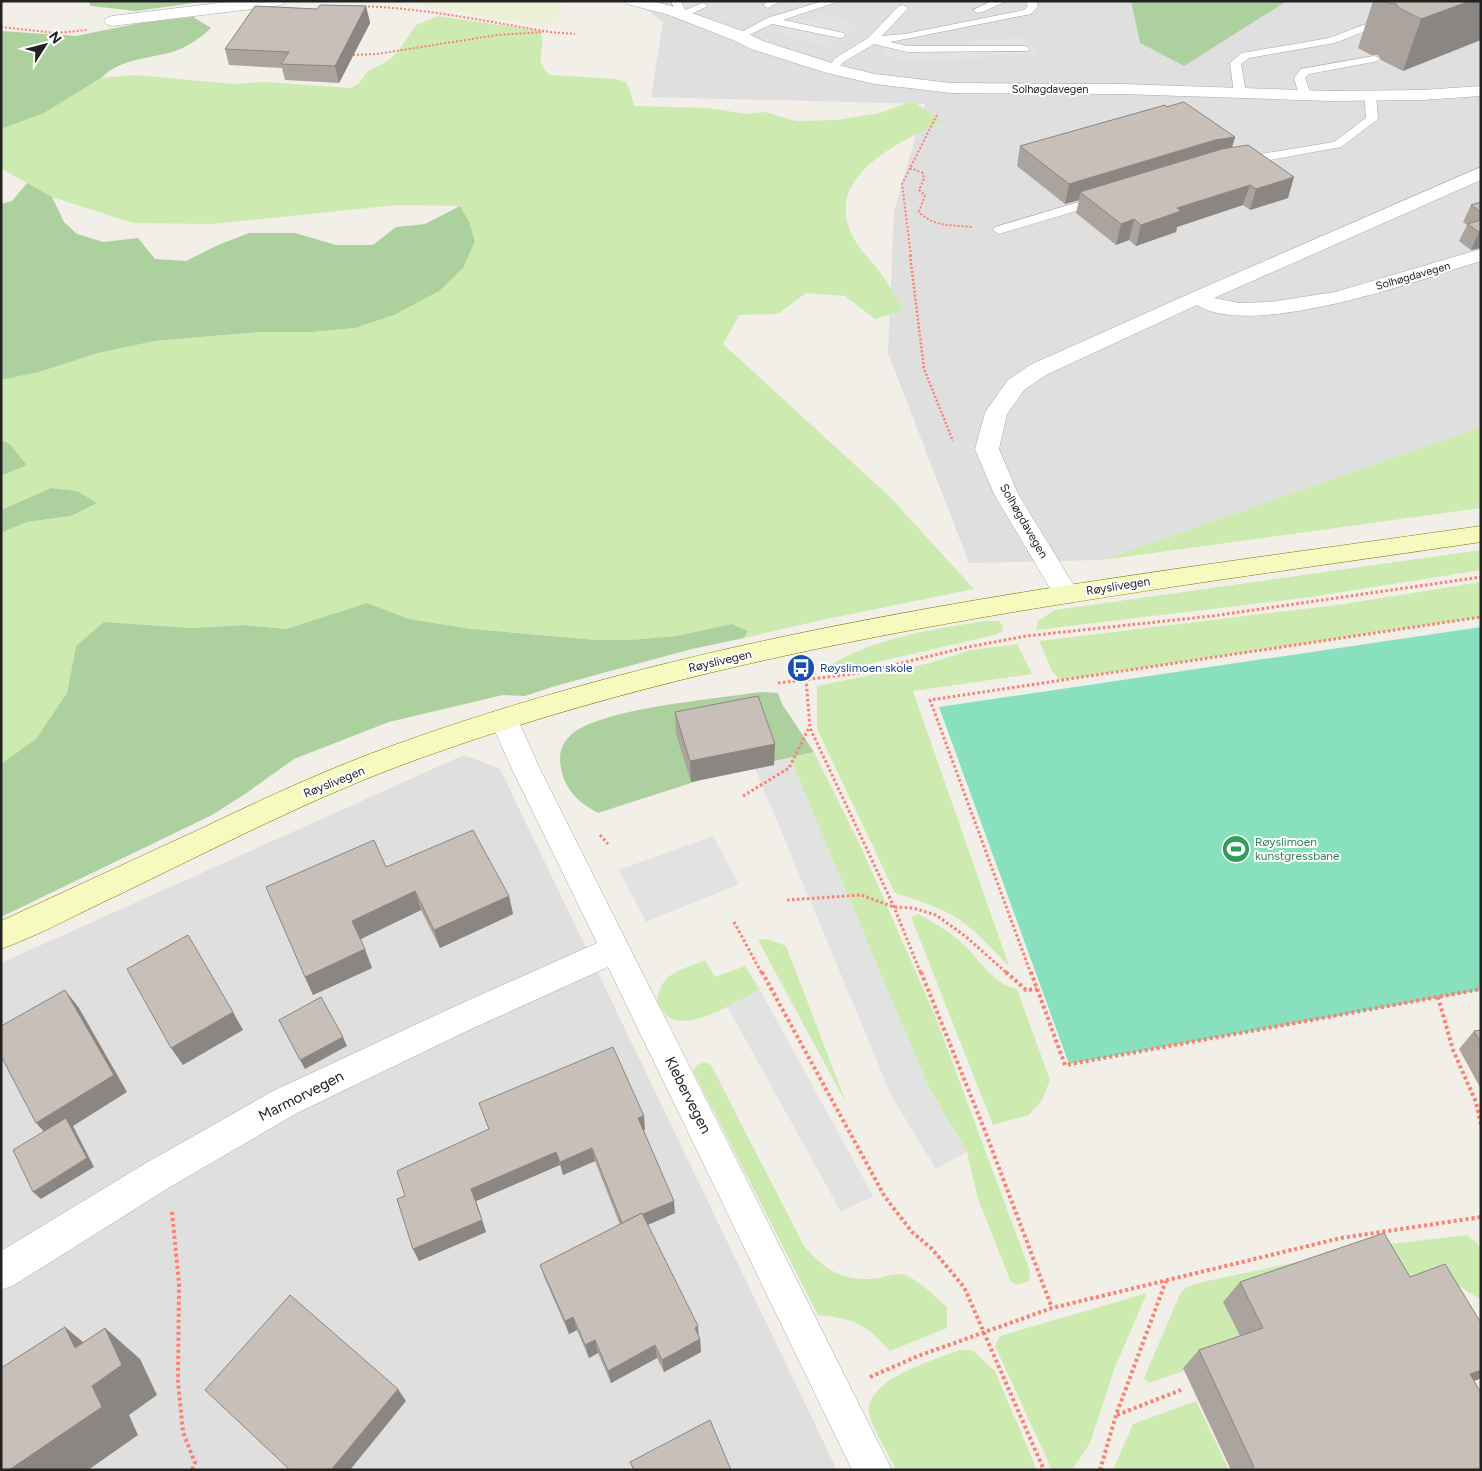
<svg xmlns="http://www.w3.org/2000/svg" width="1482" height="1471" font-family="Figtree,sans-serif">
<rect width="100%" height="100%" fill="#f2efe9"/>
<g fill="#e0dfdf">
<polygon points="635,1 1131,1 1140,43 1184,66 1287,1 1481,1 1481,427 1102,560 969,563 888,353 894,211 925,104 651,97 663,22"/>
<polygon points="464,755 500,769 837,1470 1,1470 1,963"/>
</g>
<polygon fill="#eef0d5" points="404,1 549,1 562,6 557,25 514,22"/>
<g fill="#cdebb0">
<path d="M438,16L540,31C548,49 531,59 550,75L616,79L626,82L631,93L634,106L707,108L747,114L765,112L796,121L838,120L879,113L913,101L942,122C896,143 816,180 857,244C863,253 872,261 879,271C888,283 895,297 904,310L875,319L845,296L806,293L778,314L739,315L723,344L890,497L974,589L822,620L744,638L748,631L732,624L676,636L631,640H597L472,629L409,619L367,603L286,629L243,625L192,628L104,622L76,646L67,693L36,740L1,764V533L27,522L71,516L51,488L1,510V476L27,465L10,444L1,440V380L39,372L98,353L155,341L258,332H313L355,328L394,315L469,222L460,206L397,205L212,224L133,223L52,197L5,171L1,168V129L44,113L101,78L135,75L233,84L264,82L351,88L358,84L368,71L388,61L399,50L416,25Z"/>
<polygon points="1481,427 1481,508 1102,560"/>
<polygon points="1481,550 1481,570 1311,597 1036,630 1038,621 1055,610"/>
<polygon points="1481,582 1481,617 1060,680 1052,671 1039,641 1344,604"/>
<path d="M986,621H999L1003,626L1002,631L995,635L851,668L829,666C877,637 932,629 986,621Z"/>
<path d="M1017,644L1032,674L913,691L1009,966C991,949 973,926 950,914C933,905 914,899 895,893L817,729V686L930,663L971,650Z"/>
<polygon points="814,752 862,849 936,1018 1030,1271 1029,1281 1017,1285 1011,1282 978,1199 967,1152 927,1084 790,758"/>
<path d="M918,914C934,922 948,931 961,942C979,958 992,984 1017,989L1050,1080L1042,1100L1029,1115L993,1125L911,917Z"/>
<polygon points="768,939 786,946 847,1105 758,940"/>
<path d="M705,960L715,977L745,966L760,990C740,1000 693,1029 672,1019C664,1015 661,1008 657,1001C661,971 681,971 705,960Z"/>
<path d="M705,1062L711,1065L804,1246C824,1268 839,1280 870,1279C880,1279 891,1274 900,1274C914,1275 937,1298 947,1307V1328L890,1351C865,1324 856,1319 818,1315L693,1071L697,1065Z"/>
<polygon points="1467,1235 1477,1243 1481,1249 1481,1300 1450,1280 1403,1286 1362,1257 1224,1304 1246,1349 1149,1383 1144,1378 1180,1294 1185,1288 1198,1283 1373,1246"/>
<polygon points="1147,1293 1115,1367 1090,1443 1072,1470 1052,1470 995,1346 1000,1336"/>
<path d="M959,1350H972L995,1371L1037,1470H896C888,1453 876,1435 870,1417C860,1380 933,1361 959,1350Z"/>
<polygon points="1196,1401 1229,1470 1113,1470 1133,1424"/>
</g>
<g fill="#add19e">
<polygon points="88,1 209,1 136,11 91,6"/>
<polygon points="1131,1 1287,1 1184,66 1140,43"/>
<path d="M193,17L211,28C199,39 188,47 172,52C148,59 119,59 101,78L44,113L1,129V31L76,36L140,23Z"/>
<polygon points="27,183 52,197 64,222 77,234 103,242 138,238 155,259 186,261 218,245 249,233 295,233 336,245 373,245 396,227 425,224 460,206 469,222 475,241 463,268 439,291 394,315 355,328 313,332 258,332 155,341 98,353 39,372 1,380 1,204 12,201"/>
<polygon points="1,440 10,444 27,465 1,476"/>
<polygon points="51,488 77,491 97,503 71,516 27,522 1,533 1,510"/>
<polygon points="367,603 409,619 472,629 597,640 631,640 676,636 732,624 748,631 744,638 692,649 555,686 525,696 503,695 389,722 294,759 245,794 212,815 1,917 1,764 36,739 67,693 76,646 104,622 192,628 243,625 286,629"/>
<path d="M760,692L778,693L782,704L814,752L719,774L598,813C579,803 565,790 561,768C559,756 560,746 569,737C595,708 719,699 760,692Z"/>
</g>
<polygon fill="#88e0be" points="1481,627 1481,990 1069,1064 939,707"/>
<g fill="#e2e2e2">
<polygon points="826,14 859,25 829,48 772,31 794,18 807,21"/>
<polygon points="1025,37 1040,55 970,59 899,60 884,53 883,47"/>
<polygon points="790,758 927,1084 967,1152 936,1169 892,1097 754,766"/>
<polygon points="713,836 739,884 646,922 619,870"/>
<polygon points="760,990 873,1196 841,1212 727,1006"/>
</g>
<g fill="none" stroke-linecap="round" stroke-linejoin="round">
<defs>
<g id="lane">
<polygon points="671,1 681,1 685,10 703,3 708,6 682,18 677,15"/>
<polygon points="768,1 781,1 768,8 763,5"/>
<polygon points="823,1 840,1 783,20 844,33 845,35 844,37 840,38 772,24 743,38 735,38 734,36 767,18"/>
<polygon points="992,1 1007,1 982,12 978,13 973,10"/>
<polygon points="1026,1 1036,1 1038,6 1031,14 890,42 907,46 1024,46 1028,47 1029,49 1028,51 907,52 874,44 842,63 837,71 833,72 828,69 834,59 868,38 899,6 903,5 908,8 882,36 905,34 1024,10 1028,6"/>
<polygon points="1387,16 1391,17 1392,19 1391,21 1335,43 1249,58 1241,64 1246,93 1240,96 1234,93 1230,63 1242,53 1329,38"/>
<polygon points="1374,56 1378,57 1379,59 1378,61 1309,74 1305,78 1311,95 1305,98 1299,95 1294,78 1301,69"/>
<polygon points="1370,92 1376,95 1378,119 1341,147 1242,165 1236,161 1242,157 1334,142 1366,118 1364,95"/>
<polygon points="1099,196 1103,197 1105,200 1103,203 999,234 993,230 995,227"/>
</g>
<g id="street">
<polygon points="235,1 285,1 283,4 277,6 112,26 106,24 104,21 106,18 112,16"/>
<polygon points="625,1 653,1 681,9 745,32 763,41 838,65 875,74 951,83 1122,84 1331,91 1422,90 1481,86 1481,96 1422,100 1331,101 1122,94 951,93 875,84 827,73 751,49 733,40 669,15 627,4"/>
<path d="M1481,167V180L1214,298L1239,303L1270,302L1335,292L1481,249V261C1420,280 1252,340 1197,305L1046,375L1024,390L1007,414L999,449L1018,494L1079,594L1075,600L1066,603L1057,600L994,494L975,449L985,413L988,408L1008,380L1030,365L1191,293Z"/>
<polygon points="504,710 514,713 518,720 540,769 892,1470 852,1470 608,967 469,1030 297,1113 170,1187 14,1285 1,1290 1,1251 146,1163 273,1091 447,1010 597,943 512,769 490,720 494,713"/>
</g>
<path id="secondary" d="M1481,526V542C1123,595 760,636 418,759C313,797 214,849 114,897C77,914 40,935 1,949V921C67,891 132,860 198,830C263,799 329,768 397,744C745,619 1117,578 1481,526Z"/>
</defs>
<use href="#lane" stroke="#a9a9a9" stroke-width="1"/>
<use href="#street" stroke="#a9a9a9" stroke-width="1"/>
<use href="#secondary" stroke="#707d05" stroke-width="1"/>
<g stroke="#fa8072" stroke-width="2" stroke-dasharray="2 2" stroke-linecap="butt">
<path d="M348,6C416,6 483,21 550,32"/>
<polyline points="1,27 56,33 87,30"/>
<polyline points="550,32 575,34"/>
<polyline points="349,55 377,54 497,35 544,32"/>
<path d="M910,168L923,173L924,179L919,190L925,195L919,212C933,227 953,225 972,227"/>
<polyline points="911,256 902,184 938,113"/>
</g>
<polyline stroke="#fa8072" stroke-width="2.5" stroke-dasharray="2 2" stroke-linecap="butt" points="910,255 924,369 953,441"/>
<g stroke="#fa8072" stroke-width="3" stroke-dasharray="2.5 2.5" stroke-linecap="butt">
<polyline points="806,679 810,728 894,907 921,974"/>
<polyline points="778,683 860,673 963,648 1026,636 1212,616 1481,577"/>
<polyline points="743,796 789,768 809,728"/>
<polyline points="600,835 608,844"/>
<polyline points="787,900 861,895 894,907 913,908 936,915 965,936 1008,974"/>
<polyline points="734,922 762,974"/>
<polyline points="1031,974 930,700 1481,617"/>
</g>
<g stroke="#fa8072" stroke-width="4" stroke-dasharray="3 3" stroke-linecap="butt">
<polyline points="762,972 885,1197 912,1232 932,1249 964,1287 1044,1470"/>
<polyline points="921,972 985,1131 1052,1308"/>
<polyline points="1006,972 1026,990 1037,989"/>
<polyline points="1031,972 1065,1065 1481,989"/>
<polyline points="1438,997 1453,1050 1476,1102 1481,1125"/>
<polyline points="172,1212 179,1284 178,1382 183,1432 195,1463 192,1470"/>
<polyline points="870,1377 918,1356 1052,1308 1341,1238 1481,1217"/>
<polyline points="1117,1415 1181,1390"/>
<polyline points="1100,1470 1116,1415 1166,1281"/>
</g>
<use href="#lane" fill="#fff" fill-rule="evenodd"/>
<use href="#street" fill="#fff" fill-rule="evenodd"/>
<use href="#secondary" fill="#f7fabf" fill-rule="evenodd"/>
</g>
<g fill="#aba49e">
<polygon points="1373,1 1481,1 1403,71 1381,60 1378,55 1371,55 1358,48"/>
<polygon points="366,6 370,23 339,83 285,80 282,68 229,65 225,49 317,9"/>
<polygon points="1166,107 1235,137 1232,148 1288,198 1250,210 1243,205 1177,227 1176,232 1136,246 1129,240 1116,245 1076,213 1079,200 1065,204 1017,166 1020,146"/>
<polygon points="1481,202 1481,248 1471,250 1459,241 1467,225 1463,222 1471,205"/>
<polygon points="675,712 774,765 691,782 676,734"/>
<polygon points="386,867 509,896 513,914 440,948 421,910 360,939 372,968 313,995 305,977"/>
<polygon points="1481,1030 1481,1089 1459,1049 1474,1031"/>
<polygon points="479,1103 645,1129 644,1130 675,1213 648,1225 700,1339 701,1352 664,1372 657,1358 611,1383 598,1353 589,1358 577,1330 569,1334 545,1279 540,1265 620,1225 595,1161 563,1175 560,1165 476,1201 486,1232 419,1261 413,1249 405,1196 489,1130"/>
<polygon points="1410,1277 1481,1323 1481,1378 1474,1381 1481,1470 1231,1470 1183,1368 1199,1350 1240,1336 1223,1302 1240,1282"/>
</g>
<g fill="#8b8681">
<polygon points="1470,1 1481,1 1481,40 1403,71 1421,19"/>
<polygon points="366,6 370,23 339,83 335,66"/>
<polygon points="1235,137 1229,157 1080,192 1079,200 1065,204 1069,184 1215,140"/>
<polygon points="1294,177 1288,198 1250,210 1256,189"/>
<polygon points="1250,185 1243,205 1177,227 1176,232 1136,246 1141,225 1177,208"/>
<polygon points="1134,219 1129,240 1116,245 1121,224"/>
<polygon points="1479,232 1481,232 1481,248 1471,250"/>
<polygon points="775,744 774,765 691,782 690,761"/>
<polygon points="415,891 421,910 359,940 352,921"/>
<polygon points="509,896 513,914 440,948 434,930"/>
<polygon points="365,949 372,968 313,995 305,977"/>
<polygon points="65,990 79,1008 127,1092 73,1126 94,1167 41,1199 33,1192 51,1139 36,1123"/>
<polygon points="233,1012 243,1030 183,1065 171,1048"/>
<polygon points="343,1037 347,1046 305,1069 300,1060"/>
<polygon points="644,1116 645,1129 640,1132 638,1118"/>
<polygon points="592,1148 595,1161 563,1175 560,1162"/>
<polygon points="556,1152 560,1165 476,1201 486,1232 419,1261 413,1249 471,1189"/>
<polygon points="674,1201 675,1213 624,1235 622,1223"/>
<polygon points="573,1317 577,1330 569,1334 565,1321"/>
<polygon points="698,1326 699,1339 695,1328"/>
<polygon points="65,1327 102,1358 105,1328 140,1359 157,1395 129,1415 138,1435 88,1470 9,1470 92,1386"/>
<polygon points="700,1339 701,1352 664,1372 662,1360"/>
<polygon points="595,1340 598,1353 589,1358 585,1345"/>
<polygon points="655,1345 657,1358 611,1383 608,1371"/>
<polygon points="1481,1370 1481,1378 1479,1379 1445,1392 1470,1374"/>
<polygon points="398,1389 406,1401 350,1470 331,1470"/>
</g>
<g fill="#c7bfb8" stroke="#8b8681">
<polygon points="1384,1 1470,1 1421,19 1399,8 1396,4 1388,3"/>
<polygon points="320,5 366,6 335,66 281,64 289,52 225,49 255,6 317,9"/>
<polygon points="1184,102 1235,137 1215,140 1069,184 1020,146 1165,105 1166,107"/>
<polygon points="1248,145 1294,177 1256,189 1250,185 1177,208 1181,211 1141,225 1134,219 1121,224 1080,192 1222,149"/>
<polygon points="1481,202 1481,212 1471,205"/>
<polygon points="1481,220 1481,232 1479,232 1467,224"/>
<polygon points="758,696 775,744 690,761 675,712"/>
<polygon points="473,830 509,896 434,930 415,891 352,921 365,949 305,977 266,887 374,840 386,867"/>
<polygon points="188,935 233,1012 171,1048 127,969"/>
<polygon points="65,990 114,1075 36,1123 1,1056 1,1026"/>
<polygon points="321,997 343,1037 300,1060 279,1020"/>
<polygon points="1481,1030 1481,1043 1474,1031"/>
<polygon points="613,1047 644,1116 638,1118 674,1201 643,1214 642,1213 622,1223 592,1148 560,1162 556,1152 471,1189 482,1220 413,1249 397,1199 405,1196 397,1171 489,1129 479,1103"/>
<polygon points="66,1118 87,1158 33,1192 13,1150"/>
<polygon points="642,1213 698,1326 695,1328 700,1339 662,1360 655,1345 608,1371 595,1340 585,1345 573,1317 565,1321 540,1265"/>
<polygon points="1384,1233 1410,1277 1445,1264 1481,1323 1481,1370 1470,1374 1481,1393 1481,1470 1248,1470 1254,1467 1199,1350 1263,1328 1240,1282"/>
<polygon points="290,1295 398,1389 331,1470 290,1470 205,1390"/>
<polygon points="65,1327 75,1348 105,1328 122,1365 92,1386 102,1407 9,1470 1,1470 1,1368"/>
<polygon points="710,1420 731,1470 634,1470 630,1462"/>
</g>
<defs>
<symbol id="bus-disc" viewBox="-11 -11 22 22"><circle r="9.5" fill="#1a4fb4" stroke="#fff"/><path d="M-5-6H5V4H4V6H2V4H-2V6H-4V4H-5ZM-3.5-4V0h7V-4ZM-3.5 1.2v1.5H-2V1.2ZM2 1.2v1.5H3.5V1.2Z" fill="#fff"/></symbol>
<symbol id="stadium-disc" viewBox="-11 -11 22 22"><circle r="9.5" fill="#2e9e5b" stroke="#fff"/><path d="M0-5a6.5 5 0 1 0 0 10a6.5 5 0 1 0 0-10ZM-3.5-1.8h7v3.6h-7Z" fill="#fff"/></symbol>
</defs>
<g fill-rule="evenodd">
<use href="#bus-disc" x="785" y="652" width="32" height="32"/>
<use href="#stadium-disc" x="1220" y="833" width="32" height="32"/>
</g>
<g text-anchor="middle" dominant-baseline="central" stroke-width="4" stroke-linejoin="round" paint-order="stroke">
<g font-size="11" fill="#222" stroke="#fff">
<text x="1050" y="89">Solhøgdavegen</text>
<text transform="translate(1413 276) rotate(-16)">Solhøgdavegen</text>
</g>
<g font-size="12" fill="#222" stroke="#fff">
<text transform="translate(1024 521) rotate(60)">Solhøgdavegen</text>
<text transform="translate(1118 586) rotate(-9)">Røyslivegen</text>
<text transform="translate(720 661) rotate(-13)">Røyslivegen</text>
<text transform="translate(334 782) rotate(-22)">Røyslivegen</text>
</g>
<g font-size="12" fill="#164399" stroke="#fff" text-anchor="start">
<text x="820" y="668">Røyslimoen skole</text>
</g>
<g font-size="12" fill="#27864d" stroke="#fff" text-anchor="start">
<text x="1255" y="842">Røyslimoen<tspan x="1255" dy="14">kunstgressbane</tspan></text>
</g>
<g font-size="15" fill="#222" stroke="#fff">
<text transform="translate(688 1095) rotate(63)">Klebervegen</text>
<text transform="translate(301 1096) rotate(-27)">Marmorvegen</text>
</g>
</g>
<rect width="1482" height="1471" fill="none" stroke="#222222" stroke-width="5"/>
<g transform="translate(45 45) rotate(54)" stroke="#ffffff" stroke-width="4" paint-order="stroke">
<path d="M0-4L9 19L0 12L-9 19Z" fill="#222222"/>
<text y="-8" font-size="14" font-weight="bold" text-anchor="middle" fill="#222222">N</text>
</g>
</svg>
